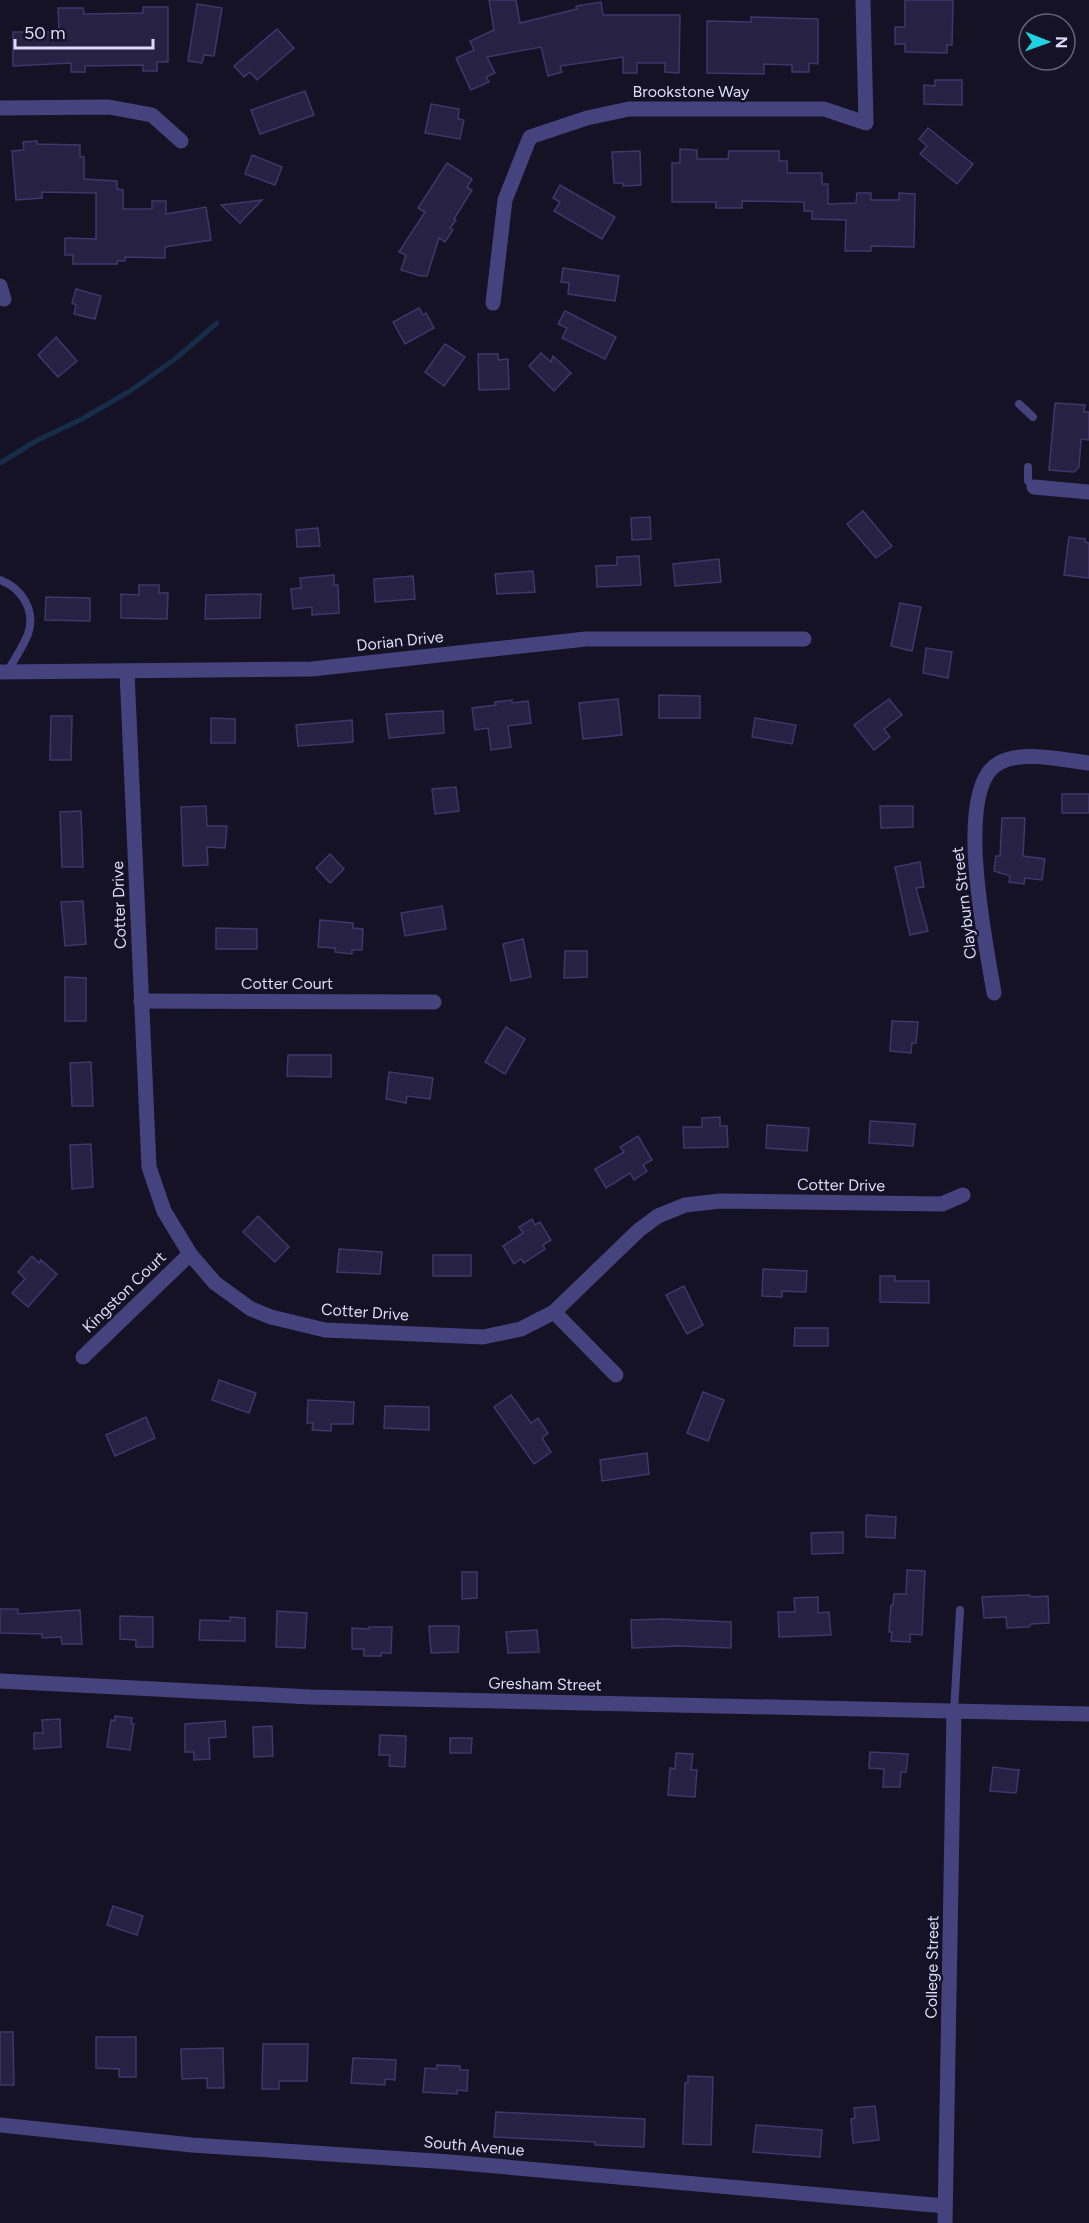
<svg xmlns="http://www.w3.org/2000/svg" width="1089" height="2223" font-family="Figtree,sans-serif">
<rect width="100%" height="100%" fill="#151225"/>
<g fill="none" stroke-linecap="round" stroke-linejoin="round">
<polyline stroke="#172c49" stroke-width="5" points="0,463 36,441 82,419 130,391 175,359 217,323"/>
</g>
<g fill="#272143" stroke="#40366c" stroke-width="1.5">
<polygon points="489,0 516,0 520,23 577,9 576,6 601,2 603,15 680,15 679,73 665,72 665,63 637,63 637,73 623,73 623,57 560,66 562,72 548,76 541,47 487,57 495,73 486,77 489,82 471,90 456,58 474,50 470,41 494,30"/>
<polygon points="905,0 953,0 952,45 947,45 947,53 905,52 905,44 895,44 895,27 905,27"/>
<polygon points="197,4 222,8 214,56 204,55 202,63 188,61"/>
<polygon points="143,7 168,7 168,62 157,62 157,71 143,71 143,65 85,66 85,72 71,72 71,63 13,66 13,32 59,32 58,8 83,8 84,14 143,13"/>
<polygon points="751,17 818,19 818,64 809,63 809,72 792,72 792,65 764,64 764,74 707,73 707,21 751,22"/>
<polygon points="277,29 294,48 257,80 250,72 244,77 234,66"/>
<polygon points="935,80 962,80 962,105 924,104 924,85 935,86"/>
<polygon points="305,91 314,115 260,134 251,110"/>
<polygon points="431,104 459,109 458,119 464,120 460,139 425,133"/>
<polygon points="928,128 973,164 957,184 920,154 927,146 919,139"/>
<polygon points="37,141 37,144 80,145 80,157 84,157 84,179 117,181 117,189 123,190 123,209 152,209 152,201 166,201 166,214 206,207 211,240 165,247 165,258 125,257 125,261 117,261 117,264 73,264 73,255 65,255 65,238 96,239 96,193 42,192 42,198 16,200 12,151 24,150 23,142"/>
<polygon points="680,149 697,150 697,159 728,159 729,151 779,151 779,161 787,161 787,173 822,173 822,184 828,184 828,204 856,203 857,193 871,193 871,200 899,200 899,193 915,194 914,247 871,246 871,251 845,251 846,220 812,219 812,211 804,211 804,202 742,201 742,208 716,208 716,202 672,202 672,163 680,163"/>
<polygon points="640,151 641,185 623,186 623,183 614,183 612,152"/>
<polygon points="252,155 282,167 275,185 245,174"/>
<polygon points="447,163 472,179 467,187 472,190 454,219 456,220 450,228 453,230 445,242 439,238 427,276 421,276 401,270 406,255 399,252 425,212 418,208"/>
<polygon points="560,185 615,217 602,239 554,211 560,202 553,198"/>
<polygon points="262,200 240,223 221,205"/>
<polygon points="563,268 619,276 615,301 568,294 569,283 561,282"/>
<polygon points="76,289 101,296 95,319 74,314 76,305 72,303"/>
<polygon points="419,308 423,315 426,313 434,328 405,344 393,322"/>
<polygon points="565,311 616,337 605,359 562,338 567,328 558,324"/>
<polygon points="56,337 77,361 58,377 38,355"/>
<polygon points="445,344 465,357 444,386 425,372"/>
<polygon points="541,353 551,362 553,356 571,373 554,391 529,366"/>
<polygon points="478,354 498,354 498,360 508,359 509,389 479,390"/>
<polygon points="1055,403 1085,405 1084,412 1089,412 1089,440 1081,439 1079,467 1074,472 1049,470"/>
<polygon points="863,511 892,546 876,558 847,524"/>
<polygon points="650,517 651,539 632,540 631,518"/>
<polygon points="318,528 320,546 297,547 296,530"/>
<polygon points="1069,537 1085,539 1085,542 1089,543 1089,578 1064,575"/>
<polygon points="639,556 641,585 597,587 596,566 617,565 617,557"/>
<polygon points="719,559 721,582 675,586 673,564"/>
<polygon points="533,571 535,592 497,594 495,574"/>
<polygon points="334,575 334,585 338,585 339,613 312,615 312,607 293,609 291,589 301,588 300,578"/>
<polygon points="413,576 415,599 375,602 374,579"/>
<polygon points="139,585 159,585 159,593 168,593 167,619 121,618 121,594 139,595"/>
<polygon points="261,594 260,618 205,619 206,595"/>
<polygon points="46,597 90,598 90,621 45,620"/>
<polygon points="900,603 921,607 912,651 891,646"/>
<polygon points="926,648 952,652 948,678 923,673"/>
<polygon points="659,695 700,696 700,718 659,718"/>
<polygon points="618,699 622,735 583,739 579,703"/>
<polygon points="889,699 902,715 884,729 890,737 874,750 854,725"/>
<polygon points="512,700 512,703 528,701 531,723 508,726 511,747 491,750 488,728 475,730 472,708 496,705 495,702"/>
<polygon points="443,711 444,733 389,738 386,714"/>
<polygon points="51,716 72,716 71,760 50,760"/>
<polygon points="211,718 235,719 235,743 211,743"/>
<polygon points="755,718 796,725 792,744 752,737"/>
<polygon points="352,720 353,742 298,746 296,725"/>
<polygon points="456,787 459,811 435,814 432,789"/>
<rect x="1062" y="794" width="27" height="19"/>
<polygon points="206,806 207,826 227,826 225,848 207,847 208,865 183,866 181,807"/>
<polygon points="880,806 913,806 913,827 881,828"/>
<polygon points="81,811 83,867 62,867 60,812"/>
<polygon points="1002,818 1025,818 1023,856 1045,859 1042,880 1025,878 1024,884 1009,882 1010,876 994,871 996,856 1000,856"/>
<polygon points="330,854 344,869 330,883 316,868"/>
<polygon points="920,862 924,887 916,888 928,931 910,935 895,867"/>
<polygon points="83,901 86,944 65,946 61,902"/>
<polygon points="442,906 446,929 405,936 401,913"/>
<polygon points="320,920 353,923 353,928 363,929 362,950 352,950 352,954 335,952 335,948 318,947"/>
<polygon points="216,928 257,929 257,949 216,949"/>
<polygon points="523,939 531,977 511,981 503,944"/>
<polygon points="565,951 587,951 587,977 564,978"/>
<polygon points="65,977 86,978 86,1021 65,1021"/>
<polygon points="892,1021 918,1022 916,1043 912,1043 911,1053 890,1051"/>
<polygon points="506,1027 525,1039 505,1074 485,1062"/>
<polygon points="288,1055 331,1055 331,1077 287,1076"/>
<polygon points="91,1062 93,1106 72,1106 70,1063"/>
<polygon points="389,1072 433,1078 430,1099 407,1096 406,1103 386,1099"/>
<polygon points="720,1117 720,1126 727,1126 728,1147 684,1148 683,1127 702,1127 702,1118"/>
<polygon points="870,1121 915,1124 913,1146 869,1143"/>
<polygon points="767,1125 809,1128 807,1151 766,1148"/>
<polygon points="638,1136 652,1160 643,1165 647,1171 634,1180 630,1173 606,1188 595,1169 624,1152 620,1147"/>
<polygon points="91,1144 93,1187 72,1189 70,1145"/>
<polygon points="258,1216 289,1247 275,1262 243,1232"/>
<polygon points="532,1219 535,1225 540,1222 551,1240 543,1245 545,1249 524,1263 521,1259 514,1264 503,1246 523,1233 519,1227"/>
<polygon points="339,1249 382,1252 380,1274 337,1272"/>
<rect x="433" y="1255" width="38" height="21"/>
<polygon points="32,1256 39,1263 41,1260 57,1274 28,1307 12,1293 25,1279 18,1272"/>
<polygon points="763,1269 807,1271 806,1292 782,1291 782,1297 762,1296"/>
<polygon points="880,1276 895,1276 895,1281 929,1281 929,1303 880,1302"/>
<polygon points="684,1286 703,1325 687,1334 666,1295"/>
<polygon points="795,1328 828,1328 828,1346 794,1346"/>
<polygon points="219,1380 256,1393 249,1413 212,1400"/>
<polygon points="703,1392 724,1400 708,1441 687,1433"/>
<polygon points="511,1395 531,1423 538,1418 548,1433 542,1438 551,1452 534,1464 494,1407"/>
<polygon points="308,1400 354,1402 353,1424 331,1424 331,1431 312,1430 313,1423 307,1423"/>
<polygon points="385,1406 429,1407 429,1430 384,1428"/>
<polygon points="146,1417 155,1438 115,1456 106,1435"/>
<polygon points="647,1453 649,1474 602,1481 600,1460"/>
<polygon points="866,1515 896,1517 895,1538 866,1537"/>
<polygon points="843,1532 843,1553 812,1554 811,1533"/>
<polygon points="907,1570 925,1571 922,1635 910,1634 910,1642 891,1641 892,1632 889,1632 891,1605 893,1605 894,1594 906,1594"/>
<polygon points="462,1572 477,1572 477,1598 462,1599"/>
<polygon points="1030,1595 1031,1597 1048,1596 1049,1623 1031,1624 1029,1627 1007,1628 1006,1617 984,1618 982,1597"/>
<polygon points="818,1597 818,1613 829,1612 831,1635 779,1637 778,1612 795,1612 794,1598"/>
<polygon points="0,1609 18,1609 18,1614 80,1610 82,1644 62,1644 61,1637 42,1638 42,1634 0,1633"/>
<polygon points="277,1611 307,1613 305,1648 276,1647"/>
<polygon points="120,1616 153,1617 153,1647 136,1647 136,1640 120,1639"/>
<polygon points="230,1617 245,1618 245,1641 199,1640 200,1620 230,1621"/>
<polygon points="663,1619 731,1622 731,1648 678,1646 632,1648 631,1620"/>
<polygon points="429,1626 459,1626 458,1652 431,1653"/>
<polygon points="369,1627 392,1627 391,1653 381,1653 381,1656 364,1656 364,1649 352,1649 352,1628 369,1629"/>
<polygon points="537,1630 539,1652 508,1653 506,1632"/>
<polygon points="115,1716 132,1718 131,1723 134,1724 130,1750 107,1747 111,1720 115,1721"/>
<polygon points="60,1719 61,1747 34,1749 34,1733 43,1733 42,1720"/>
<polygon points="225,1721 226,1737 209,1738 210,1759 194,1760 194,1752 185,1752 185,1724"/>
<polygon points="272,1726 273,1756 254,1757 253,1727"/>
<polygon points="380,1735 406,1736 405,1767 389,1766 390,1755 379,1755"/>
<polygon points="450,1738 472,1738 471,1753 450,1753"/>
<polygon points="870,1752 908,1754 906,1772 901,1772 900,1787 883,1787 884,1769 869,1768"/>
<polygon points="676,1753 693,1754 691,1770 697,1770 695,1797 668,1795 670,1768 675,1769"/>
<polygon points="993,1767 1019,1770 1016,1793 990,1791"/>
<polygon points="113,1906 143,1916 137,1935 107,1925"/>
<polygon points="0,2032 13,2032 14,2085 0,2085"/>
<polygon points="96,2037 136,2037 136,2077 119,2077 119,2069 96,2068"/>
<polygon points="263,2044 308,2044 307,2081 279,2081 279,2089 262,2089"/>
<polygon points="223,2048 224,2088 207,2088 207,2078 182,2079 181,2049"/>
<polygon points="353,2058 396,2060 395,2080 385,2079 385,2085 351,2083"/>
<polygon points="437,2065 460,2066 460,2070 468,2070 467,2091 457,2090 457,2094 423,2092 425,2068 436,2069"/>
<polygon points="688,2076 713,2077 711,2145 683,2144 685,2083 688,2083"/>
<polygon points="875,2106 879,2140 853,2143 851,2119 855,2118 854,2108"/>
<polygon points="496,2112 645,2119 644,2147 595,2145 595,2142 494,2137"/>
<polygon points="756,2125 822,2130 820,2157 753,2152"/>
</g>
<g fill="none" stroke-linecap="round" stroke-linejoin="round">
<g stroke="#44437e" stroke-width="8">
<polyline points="1019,404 1033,417"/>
<polyline points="1028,467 1028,481 1034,487"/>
<path d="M0,580C22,588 36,611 28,634C23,647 14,660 7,672"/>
<polyline points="954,1711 960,1610"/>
</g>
<g stroke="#44437e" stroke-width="15">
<polyline points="0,108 109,107 152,115 181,141"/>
<polyline points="0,286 4,299"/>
<polyline points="493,303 505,200 530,137 587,118 629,109 824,109 866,123 863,0"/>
<polyline points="1034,487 1089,492"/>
<polyline points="0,672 312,669 586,639 804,639"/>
<polyline points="127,672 149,1167 164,1211 190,1254 215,1283 251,1309 271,1317 325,1330 483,1337 521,1329 554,1312 639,1230 658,1216 685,1205 720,1201 942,1204 963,1195"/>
<path d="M994,993C987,948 952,788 999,763C1022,750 1063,760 1089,763"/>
<polyline points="141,1001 434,1002"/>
<polyline points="554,1312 616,1375"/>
<polyline points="83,1357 190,1254"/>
<polyline points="0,1681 310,1697 1089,1714"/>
<polyline points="0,2125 192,2145 450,2162 945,2206"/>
<polyline points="945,2223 954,1711"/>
</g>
</g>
<g text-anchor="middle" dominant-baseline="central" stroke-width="5" stroke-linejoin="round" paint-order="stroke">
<g font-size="16" fill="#dedbfa" stroke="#151225">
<text x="691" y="91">Brookstone Way</text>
<text transform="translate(400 641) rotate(-6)">Dorian Drive</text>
<text transform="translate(964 903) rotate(-97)">Clayburn Street</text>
<text transform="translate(119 905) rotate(-92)">Cotter Drive</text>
<text x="287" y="983">Cotter Court</text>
<text transform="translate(841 1185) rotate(1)">Cotter Drive</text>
<text transform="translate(124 1292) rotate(-44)">Kingston Court</text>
<text transform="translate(365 1312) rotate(4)">Cotter Drive</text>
<text transform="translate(545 1684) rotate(1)">Gresham Street</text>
<text transform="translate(932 1967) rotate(-89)">College Street</text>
<text transform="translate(474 2146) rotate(5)">South Avenue</text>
</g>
</g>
<g transform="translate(1047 42) rotate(91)"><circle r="28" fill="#151225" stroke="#65627a" stroke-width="1.5"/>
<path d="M0-4.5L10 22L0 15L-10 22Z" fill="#1fd2e2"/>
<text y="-9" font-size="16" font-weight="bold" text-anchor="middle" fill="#dedbfa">N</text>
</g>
<path d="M15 39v9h138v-9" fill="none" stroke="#dedbfa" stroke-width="3"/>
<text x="24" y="39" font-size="18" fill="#dedbfa" stroke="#151225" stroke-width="4.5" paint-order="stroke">50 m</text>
</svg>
